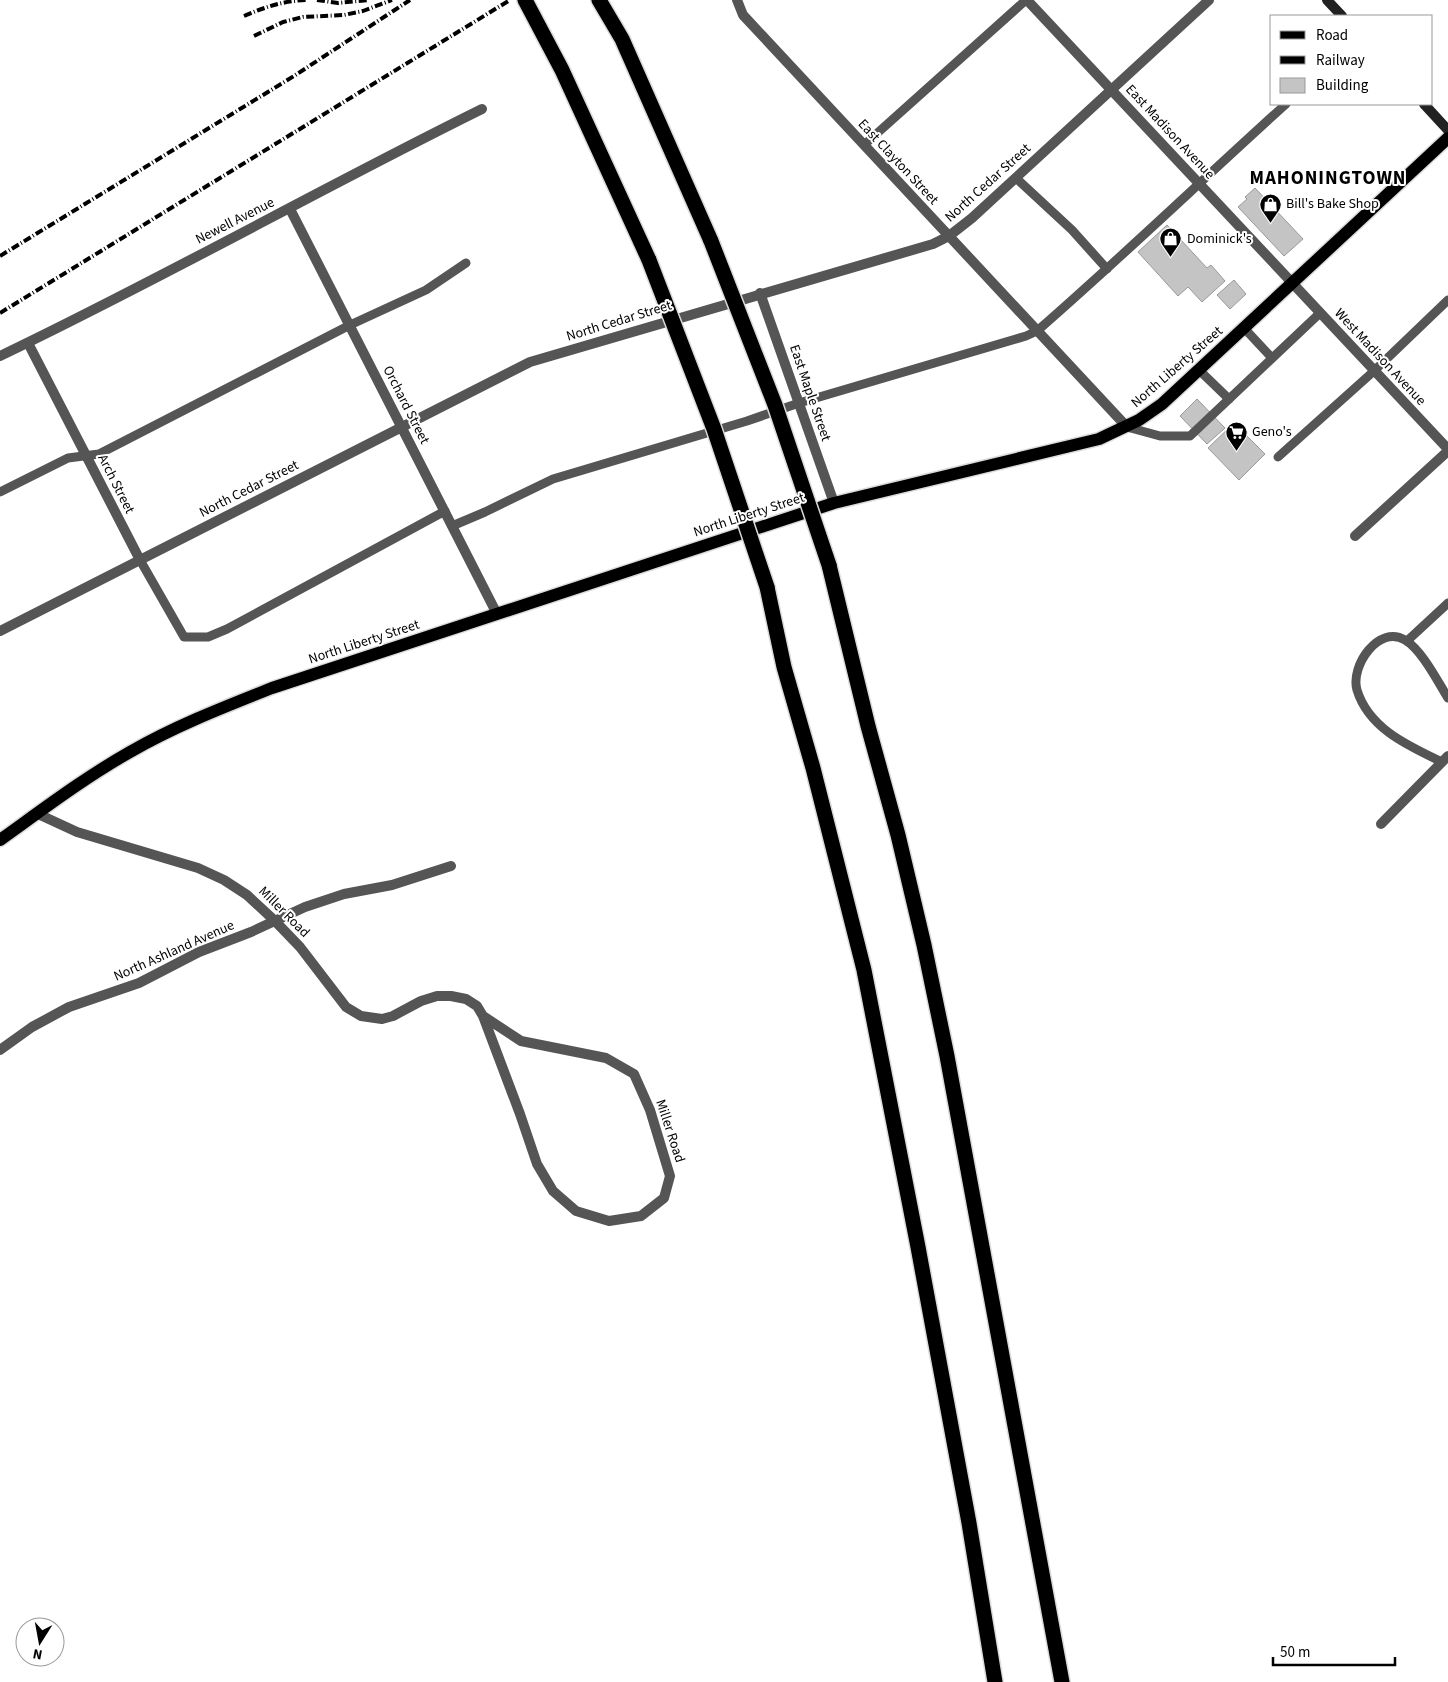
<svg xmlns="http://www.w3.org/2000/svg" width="1448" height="1682" font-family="'Source Sans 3',sans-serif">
<rect width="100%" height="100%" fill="#fff"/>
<g fill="#c4c4c4" stroke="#999">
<polygon points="1255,188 1303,239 1284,256 1238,207 1247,199 1245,197"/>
<polygon points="1167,225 1207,268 1211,265 1225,281 1202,302 1188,287 1178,296 1138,252"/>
<polygon points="1234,280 1246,294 1230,309 1217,295"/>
<polygon points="1197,399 1225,428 1207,444 1180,416"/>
<polygon points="1234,423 1265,454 1239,480 1208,448"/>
</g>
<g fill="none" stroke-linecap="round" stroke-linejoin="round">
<defs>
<path id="primary" d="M0,840C42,810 84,778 130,752C175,726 224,707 272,688L834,503L1099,439L1139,420L1162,404L1448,138"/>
<g id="highway">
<polyline points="525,0 562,70 649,260"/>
<polyline points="599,0 622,39 711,241"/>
<polyline points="829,565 868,726 898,835 924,945 947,1056 1062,1682"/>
<polyline points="767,587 784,667 813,768 864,970 918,1247 969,1523 995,1682"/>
</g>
</defs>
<use href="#primary" stroke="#dbdbdb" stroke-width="15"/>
<use href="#highway" stroke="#dbdbdb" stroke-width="18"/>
<g stroke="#555" stroke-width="9">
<polyline points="864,145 1026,0"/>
<polyline points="1016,178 1072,230 1107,269"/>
<polyline points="1244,328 1272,358"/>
<polyline points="1199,370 1229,399"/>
<polyline points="1127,427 1160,436 1190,436 1320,313"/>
<polyline points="1278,457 1374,371 1448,300"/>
<polyline points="0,492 68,458 99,454 350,325 426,290 466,263"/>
<path d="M452,526L485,512L553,479L747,421L799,403L1026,336L1037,331C1122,257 1203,179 1286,104"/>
<polyline points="140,560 184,637 208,637 227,629 445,511"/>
<polyline points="1407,641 1448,603"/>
<path d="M1442,762C1409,746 1369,729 1357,690C1350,666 1379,624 1405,640C1422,650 1438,682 1448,698"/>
</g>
<g stroke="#555" stroke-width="10">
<polyline points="737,0 743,15 1127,427"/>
<polyline points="1027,0 1448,449"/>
<polyline points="290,209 497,614"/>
<polyline points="760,293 834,503"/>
<polyline points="28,343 140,560"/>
<path d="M0,356C163,278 320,189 482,109"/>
<polyline points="1355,536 1448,451"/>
<polyline points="0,631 530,362 933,244 949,236 972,218 1209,0"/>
<polyline points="38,814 77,832 198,868 224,880 247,895 275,921 300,947 346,1007 361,1016 382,1019 393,1016 421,1001 437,996 451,996 466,999 477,1006 483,1016 521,1041 606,1058 634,1074 650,1110 670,1176 664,1198 641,1216 609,1221 576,1211 553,1191 537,1164 520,1114 483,1016"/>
<polyline points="1381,824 1448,756"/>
<polyline points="0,1050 32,1027 69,1007 139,983 199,952 251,932 305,907 344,894 392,885 451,866"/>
</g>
<g stroke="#222" stroke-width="10">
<polyline points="1327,0 1342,16"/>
<polyline points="1424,104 1448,130"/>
</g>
<use href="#primary" stroke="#000" stroke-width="12"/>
<use href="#highway" stroke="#000" stroke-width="15"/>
<g stroke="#000" stroke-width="4" stroke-dasharray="8 2.5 1 2.5" stroke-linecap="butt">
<polyline points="317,0 338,3 368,0"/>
<path d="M244,16C265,7 283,1 306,0"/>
<polyline points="254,36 283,22 303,17 344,15 363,11 392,0"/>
<polyline points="0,256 294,76 410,0"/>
<polyline points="0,313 510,0"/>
</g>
<defs>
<g id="highway-bridge">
<polyline points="711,241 775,405 829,565"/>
<polyline points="649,260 714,429 767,587"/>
</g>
</defs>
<use href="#highway-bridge" stroke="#dbdbdb" stroke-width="18" stroke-linecap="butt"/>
<use href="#highway-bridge" stroke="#000" stroke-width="15"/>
</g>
<defs>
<symbol id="shop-pin" viewBox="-11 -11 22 30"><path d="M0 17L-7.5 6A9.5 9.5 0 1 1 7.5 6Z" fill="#000" stroke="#fff"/><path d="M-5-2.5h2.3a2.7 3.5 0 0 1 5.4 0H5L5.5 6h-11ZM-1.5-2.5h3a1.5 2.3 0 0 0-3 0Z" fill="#fff"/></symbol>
<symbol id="supermarket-pin" viewBox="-11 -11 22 30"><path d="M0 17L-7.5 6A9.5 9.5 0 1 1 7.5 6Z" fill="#000" stroke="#fff"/><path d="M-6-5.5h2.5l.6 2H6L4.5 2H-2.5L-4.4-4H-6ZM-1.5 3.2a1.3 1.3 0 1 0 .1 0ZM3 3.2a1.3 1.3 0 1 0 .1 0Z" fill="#fff"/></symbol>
</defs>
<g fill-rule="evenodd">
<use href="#shop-pin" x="1258" y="192" width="25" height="34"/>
<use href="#shop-pin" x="1158" y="226" width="25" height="34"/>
<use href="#supermarket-pin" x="1224" y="420" width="25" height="34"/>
</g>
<g text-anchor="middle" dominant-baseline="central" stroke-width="4" stroke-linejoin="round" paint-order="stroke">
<g font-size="14" fill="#000" stroke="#fff">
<text transform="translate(1170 132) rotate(47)">East Madison Avenue</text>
<text transform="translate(898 162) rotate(47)">East Clayton Street</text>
<text transform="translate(988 183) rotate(-42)">North Cedar Street</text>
<text transform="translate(235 221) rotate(-27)">Newell Avenue</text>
<text transform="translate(619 321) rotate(-17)">North Cedar Street</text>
<text transform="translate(1380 357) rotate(47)">West Madison Avenue</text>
<text transform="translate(1177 367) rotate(-41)">North Liberty Street</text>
<text transform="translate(810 393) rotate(71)">East Maple Street</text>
<text transform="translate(406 405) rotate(63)">Orchard Street</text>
<text transform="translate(116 484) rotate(63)">Arch Street</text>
<text transform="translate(249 489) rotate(-27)">North Cedar Street</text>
<text transform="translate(749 515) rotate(-18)">North Liberty Street</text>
<text transform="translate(364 642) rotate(-18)">North Liberty Street</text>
<text transform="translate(284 912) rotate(45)">Miller Road</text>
<text transform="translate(174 951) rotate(-24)">North Ashland Avenue</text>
<text transform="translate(670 1131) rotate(72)">Miller Road</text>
</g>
<g font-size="14" fill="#000" stroke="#fff" text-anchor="start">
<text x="1286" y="204">Bill's Bake Shop</text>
<text x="1187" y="239">Dominick's</text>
<text x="1252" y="432">Geno's</text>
</g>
<g font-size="19" font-weight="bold" letter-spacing="1" fill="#000" stroke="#fff">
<text x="1328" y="178">MAHONINGTOWN</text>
</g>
</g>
<rect x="1270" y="15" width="162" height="90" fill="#ffffff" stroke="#999999"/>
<rect x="1280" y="31" width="25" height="8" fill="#000000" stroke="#999999"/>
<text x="1316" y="40" font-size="15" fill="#000000">Road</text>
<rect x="1280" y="56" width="25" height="8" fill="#000000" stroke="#999999"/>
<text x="1316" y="65" font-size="15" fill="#000000">Railway</text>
<rect x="1280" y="78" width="25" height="15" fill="#c4c4c4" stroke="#999999"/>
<text x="1316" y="90" font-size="15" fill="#000000">Building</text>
<g transform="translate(40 1642) rotate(191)"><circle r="24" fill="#ffffff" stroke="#999999"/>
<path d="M0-4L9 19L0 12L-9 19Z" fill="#000000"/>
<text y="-8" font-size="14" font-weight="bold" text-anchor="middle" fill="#000000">N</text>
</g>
<path d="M1273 1657v8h122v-8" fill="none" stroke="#000000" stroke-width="2.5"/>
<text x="1280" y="1657" font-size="15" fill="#000000" stroke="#ffffff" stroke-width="4" paint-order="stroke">50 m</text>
</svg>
